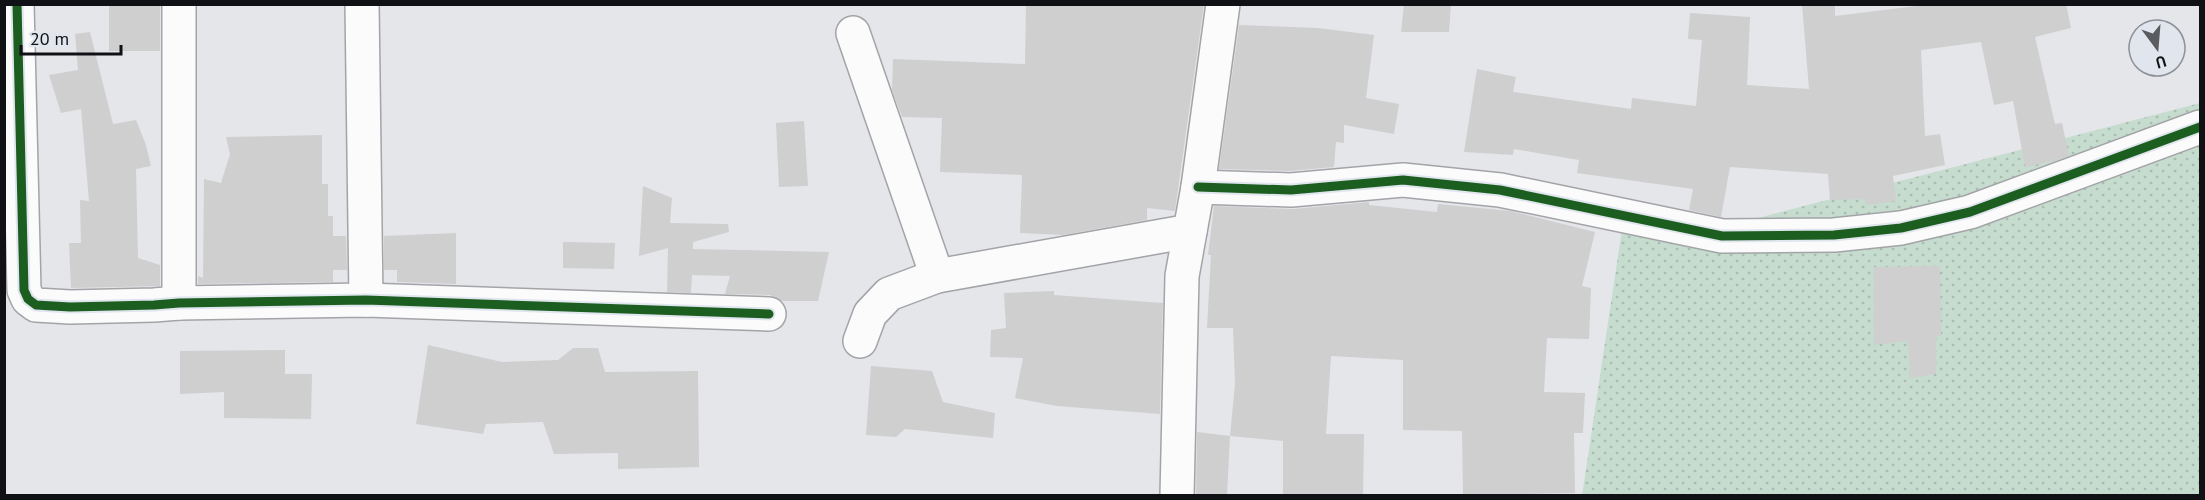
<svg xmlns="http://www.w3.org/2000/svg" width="2205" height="500" font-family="'PT Sans',sans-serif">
<defs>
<pattern id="grass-dots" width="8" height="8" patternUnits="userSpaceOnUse" patternTransform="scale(1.5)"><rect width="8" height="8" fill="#c5dccf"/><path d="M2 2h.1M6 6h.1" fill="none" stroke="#a8bcb1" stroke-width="1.8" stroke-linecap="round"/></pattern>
</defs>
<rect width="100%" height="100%" fill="#e4e6ea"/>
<polygon fill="url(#grass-dots)" points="2200,103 2200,495 1582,496 1624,216 1704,232"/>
<g fill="#cfcfcf">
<rect x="109" y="4" width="51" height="47"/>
<polygon points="1026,4 1204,4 1175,211 1147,208 1147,220 1063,235 1020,233 1022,175 940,172 942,118 902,117 892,90 893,59 1025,64"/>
<polygon points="1404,4 1451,4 1449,32 1401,32"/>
<polygon points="1802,4 1835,4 1835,16 1933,4 2066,4 2071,28 2035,37 2055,124 2062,123 2069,156 2050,162 2025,167 2013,101 1994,105 1981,42 1921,50 1925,136 1940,134 1945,165 1893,176 1896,201 1866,205 1865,199 1830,200 1828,174 1730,167 1721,217 1689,210 1693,189 1577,173 1579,160 1514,149 1513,155 1464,152 1477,69 1516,77 1513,92 1631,109 1632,98 1696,106 1702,40 1688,39 1690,13 1750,17 1747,85 1809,89"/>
<polygon points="1239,25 1318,28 1374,35 1366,98 1399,104 1394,134 1344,125 1344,143 1336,142 1334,167 1290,171 1219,169"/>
<polygon points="90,32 113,124 136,120 146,145 151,166 136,169 138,258 160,265 160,286 71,288 69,243 81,243 80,200 89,201 81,109 61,113 49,75 78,70 75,34"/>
<polygon points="804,121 808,186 779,187 776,123"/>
<polygon points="322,135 322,184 328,184 328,216 333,216 333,236 346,236 347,270 333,270 333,282 198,284 198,276 203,278 204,179 221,183 230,154 226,137"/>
<polygon points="643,186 672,198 670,223 728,224 729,232 693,242 693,249 829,252 818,301 782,301 770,295 725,294 730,276 692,275 691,293 667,292 668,248 639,256"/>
<polygon points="1369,202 1369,205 1437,212 1438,204 1511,211 1595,232 1582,286 1591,288 1589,339 1547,338 1544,392 1585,393 1583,433 1574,433 1575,493 1463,495 1462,431 1403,430 1403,360 1331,356 1326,434 1364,434 1363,495 1283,495 1283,441 1230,436 1235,384 1233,328 1207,328 1211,255 1208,255 1214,206 1293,209"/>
<polygon points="456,233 456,284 397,282 397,270 384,270 384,236"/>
<polygon points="563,242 615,243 614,269 563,268"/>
<polygon points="1940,266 1941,336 1936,336 1936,374 1910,378 1908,341 1874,345 1874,267"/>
<polygon points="1054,291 1054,295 1163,303 1160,414 1057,406 1015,398 1023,358 990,357 991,330 1006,328 1004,293"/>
<polygon points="428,345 502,362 558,360 573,348 598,348 605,372 698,371 699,467 618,469 618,453 554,454 543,422 486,424 483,434 416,424"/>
<polygon points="285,350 285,374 312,374 311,419 224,418 224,392 180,394 180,351"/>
<polygon points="871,366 932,371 943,402 995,413 993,438 905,429 896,437 866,435"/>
<polygon points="1197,432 1230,436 1227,495 1196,495"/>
</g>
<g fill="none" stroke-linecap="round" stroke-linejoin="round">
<defs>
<g id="minor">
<polyline points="17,4 24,290 28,299 36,305 70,307 154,305 179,303 366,300 769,314"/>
<polyline points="179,4 179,303"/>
<polyline points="362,4 366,300"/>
<polyline points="853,33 937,276"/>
<polyline points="1198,187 1291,190 1403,180 1500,190 1722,236 1834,235 1901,228 1970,212 2200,127"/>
<polyline points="860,341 870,314 889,294 937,276 1190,231"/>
<polyline points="1177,496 1182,276 1198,187 1223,4"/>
</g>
</defs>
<use href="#minor" stroke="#a3a4a7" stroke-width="36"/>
<use href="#minor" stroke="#fbfbfc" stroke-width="33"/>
<defs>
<g id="cycleway">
<polyline points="17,4 24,290 28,299 36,305 70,307 154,305 179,303 366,300 769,314"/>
<polyline points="1198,187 1291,190 1403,180 1500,190 1722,236 1834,235 1901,228 1970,212 2200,127"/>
</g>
</defs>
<use href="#cycleway" stroke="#e0e5ee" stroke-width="13"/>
<use href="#cycleway" stroke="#1b5e20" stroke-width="9"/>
</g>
<rect width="2205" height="500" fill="none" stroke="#101114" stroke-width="12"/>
<g transform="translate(2157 48) rotate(164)"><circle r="28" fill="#e0e5ee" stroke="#8d9097" stroke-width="1.5"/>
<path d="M0-4.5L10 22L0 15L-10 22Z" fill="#5a5c5f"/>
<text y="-9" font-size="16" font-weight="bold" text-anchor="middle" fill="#101114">U</text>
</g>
<path d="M21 45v9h100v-9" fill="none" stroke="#101114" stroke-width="3"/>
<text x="30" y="45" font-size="18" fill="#101114" stroke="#e0e5ee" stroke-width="4.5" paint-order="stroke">20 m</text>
</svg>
